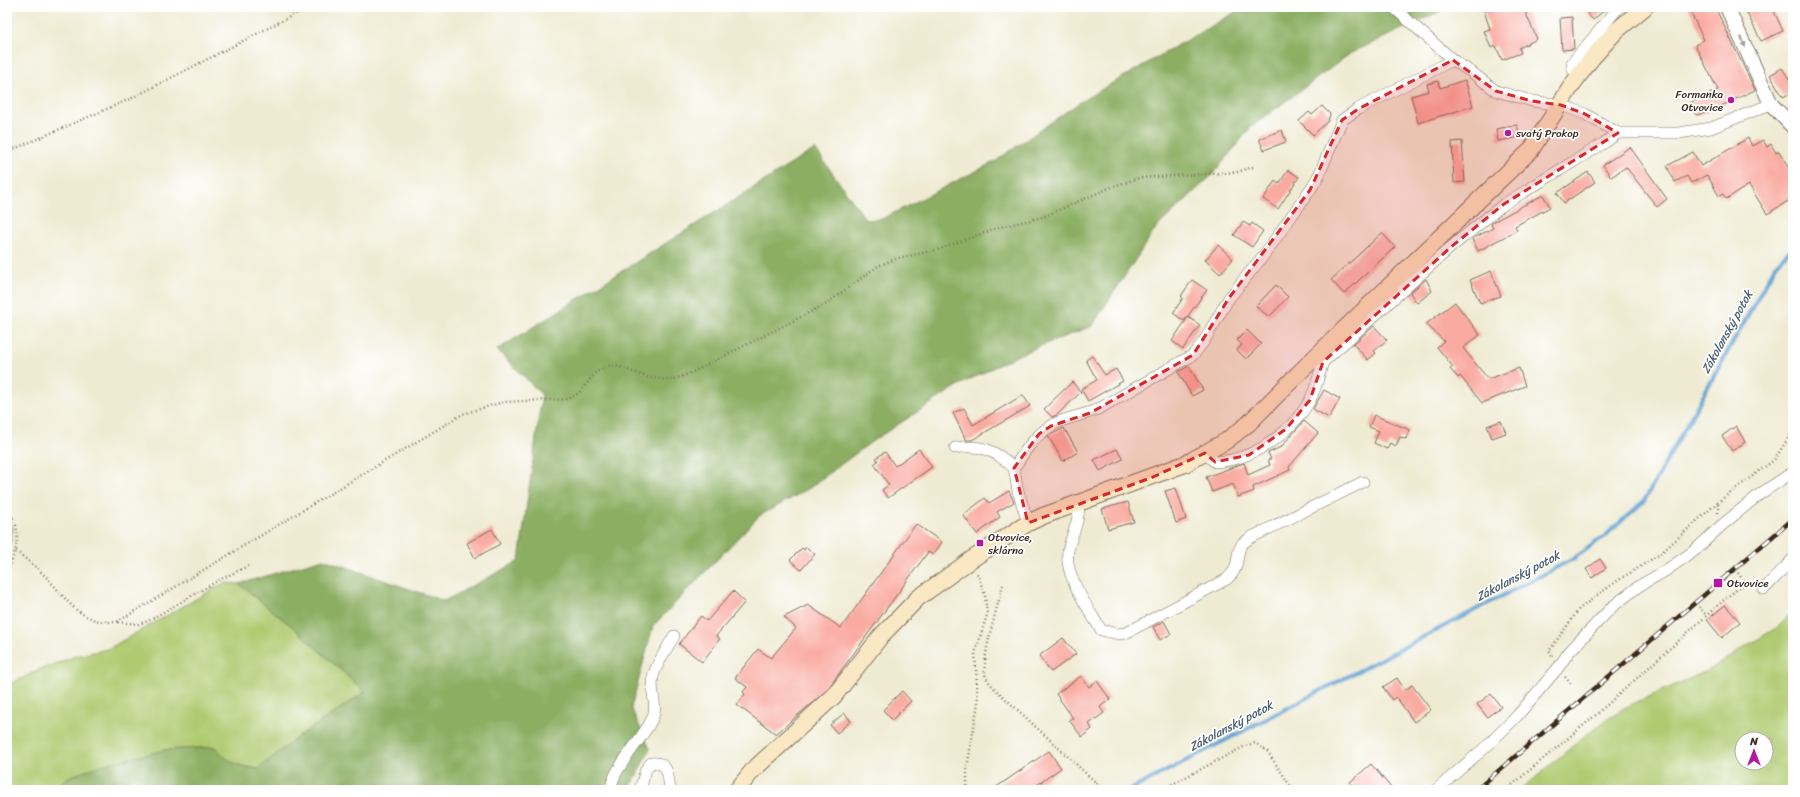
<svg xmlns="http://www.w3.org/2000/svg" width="1800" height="797" font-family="Sriracha,sans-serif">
<rect width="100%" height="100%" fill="#fff"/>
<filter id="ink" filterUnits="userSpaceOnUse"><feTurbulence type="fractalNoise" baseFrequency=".025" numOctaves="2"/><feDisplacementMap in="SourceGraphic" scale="8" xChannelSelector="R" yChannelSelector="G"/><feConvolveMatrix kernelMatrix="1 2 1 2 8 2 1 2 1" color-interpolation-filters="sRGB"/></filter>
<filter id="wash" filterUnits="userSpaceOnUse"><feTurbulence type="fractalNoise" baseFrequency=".012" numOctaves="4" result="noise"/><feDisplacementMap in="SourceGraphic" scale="16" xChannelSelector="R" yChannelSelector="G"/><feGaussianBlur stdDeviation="0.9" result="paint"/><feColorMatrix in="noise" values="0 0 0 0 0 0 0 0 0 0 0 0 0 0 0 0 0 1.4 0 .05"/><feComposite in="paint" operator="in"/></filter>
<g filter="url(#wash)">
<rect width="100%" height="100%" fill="#efebd3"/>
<g fill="#afca70" stroke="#757a47" fill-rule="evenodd">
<polygon points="7,521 13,528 7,555"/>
<path d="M224,583L239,584L294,628L365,692L295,739L258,769C235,765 231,764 215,747L165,750L101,765L67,778L53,790H7V686L38,670L76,656L108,649Z"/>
<path d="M1793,611V790H1521L1588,733L1624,708L1709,670L1776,628ZM1742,739H1766V763H1742Z"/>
</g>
<path fill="#8bae62" stroke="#636c40" d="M1244,7H1449L1351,53L1251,127L1214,173L1156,228L1092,326L1020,354L959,385L874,440L808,489L759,516L653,626L631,708L650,749L629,790H53L67,778L101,765L165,750L215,747C231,764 235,765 258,769L295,739L365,692L294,628L239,584L323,559L444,601L519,561L542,395L497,350L815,149L866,220L882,219L996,161L1080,102Z"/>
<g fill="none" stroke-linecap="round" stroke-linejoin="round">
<polyline stroke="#60a1d3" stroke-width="4" points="1130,790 1573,559 1606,535 1644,501 1776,265 1793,247"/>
</g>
<g id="blocks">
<g fill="#f9aaa1">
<polygon points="1495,7 1523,7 1537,39 1519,48 1521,53 1502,60 1496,46 1491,48 1484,31 1490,29 1484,11"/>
<polygon points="1582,7 1608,7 1593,20"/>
<polygon points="1688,7 1715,7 1755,90 1706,113 1696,115 1690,103 1718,90 1695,45 1704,40"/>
<polygon points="1744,7 1772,7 1783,31 1761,41"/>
<polygon points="1572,17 1574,49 1562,50 1560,18"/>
<polygon points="1782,68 1793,85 1793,92 1783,97 1770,75"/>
<polygon points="1465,80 1473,106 1418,123 1411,96 1429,91 1427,84 1438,81 1440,88"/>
<polygon points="1322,106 1330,114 1328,121 1313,135 1299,121 1309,112 1312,115"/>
<polygon points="1517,125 1520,137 1498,141 1496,129"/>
<polygon points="1282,130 1286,142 1264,150 1259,139"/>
<polygon points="1748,138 1752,146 1763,140 1767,147 1771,144 1776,153 1779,151 1793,175 1793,198 1767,214 1749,185 1726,199 1723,194 1719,196 1707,175 1691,183 1687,176 1675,182 1667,166 1693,152 1701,166"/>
<polygon points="1462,141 1465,182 1454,183 1452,142"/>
<polygon points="1630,147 1667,199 1657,207 1626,167 1611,177 1603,165"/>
<polygon points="1288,170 1299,177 1278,209 1263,199 1275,181 1279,184"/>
<polygon points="1588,172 1595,182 1564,203 1557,193"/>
<polygon points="1543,195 1550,207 1515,226 1517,230 1478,251 1472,239 1493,228 1491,224 1493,222"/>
<polygon points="1243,222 1250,226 1252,223 1263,231 1252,247 1234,235"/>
<polygon points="1382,233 1395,247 1344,294 1331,280"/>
<polygon points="1218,245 1233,259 1220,274 1205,260"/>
<polygon points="1491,271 1501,296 1480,303 1470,280"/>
<polygon points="1426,279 1432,291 1417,303 1410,293"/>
<polygon points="1192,280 1207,290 1184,321 1173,313 1183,298 1181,296"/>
<polygon points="1276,285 1288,297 1269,317 1256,306"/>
<polygon points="1455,302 1480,335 1463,348 1488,379 1519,368 1525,386 1482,403 1460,376 1458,378 1450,369 1453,367 1437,347 1444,341 1426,324"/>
<polygon points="1188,317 1200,325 1183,349 1172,341"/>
<polygon points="1374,326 1387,340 1374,351 1376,353 1368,360 1353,344"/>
<polygon points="1247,330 1261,344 1246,359 1237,350 1242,345 1237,340"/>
<polygon points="1092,356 1105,375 1116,369 1123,381 1088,401 1081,389 1097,380 1086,360"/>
<polygon points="1189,366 1203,390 1192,396 1178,372"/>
<polygon points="1072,382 1081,392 1057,415 1052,417 1044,409"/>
<polygon points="1324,390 1340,399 1329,418 1313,409"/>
<polygon points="1023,395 1030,406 972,440 966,440 953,413 964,408 973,425"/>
<polygon points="1374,415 1410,430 1406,439 1400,437 1396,446 1390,443 1387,449 1374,443 1379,431 1369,427"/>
<polygon points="1304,421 1318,433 1289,467 1290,470 1253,487 1254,491 1238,497 1233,484 1212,492 1206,477 1244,463 1248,475 1270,465 1268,460 1271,459 1268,453 1281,447"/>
<polygon points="1501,421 1506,433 1492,438 1487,426"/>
<polygon points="1736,426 1745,442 1732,451 1722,436"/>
<polygon points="1064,428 1078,452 1063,461 1048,436"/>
<polygon points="919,449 932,467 888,498 882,490 889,485 874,464 878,461 876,458 885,452 895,466"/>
<polygon points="1117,449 1123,459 1100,471 1094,460"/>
<polygon points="1176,488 1186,519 1176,523 1165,491"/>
<polygon points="1009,491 1014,502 997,512 1000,517 977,534 963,515 985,498 989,503"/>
<polygon points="1128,502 1134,522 1108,529 1102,509"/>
<polygon points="916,524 942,542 933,555 928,552 827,690 776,734 737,705 745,694 743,692 747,687 735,678 758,649 771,658 796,628 784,617 808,605 841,628"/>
<polygon points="492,529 500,544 475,558 467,543"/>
<polygon points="806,547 815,554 801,570 790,560 802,548 804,550"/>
<polygon points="1600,559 1606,568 1592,578 1586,569"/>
<polygon points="733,591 745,602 716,636 720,639 702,662 679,644 701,616 707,621"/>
<polygon points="1725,605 1740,622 1722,638 1707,620"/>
<polygon points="1164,621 1171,634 1160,640 1153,627"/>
<polygon points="1063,638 1076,654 1051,672 1039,656"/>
<polygon points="1081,676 1089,687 1097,681 1110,699 1100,707 1104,713 1089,724 1092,729 1082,737 1069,720 1073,718 1056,694"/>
<polygon points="1397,678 1405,690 1412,685 1431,710 1414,722 1396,697 1392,700 1383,687"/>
<polygon points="902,691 911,701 892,720 883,710"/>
<polygon points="1491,694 1501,707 1487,717 1477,704"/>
<polygon points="844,713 851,721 837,733 830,725"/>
<polygon points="1049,751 1061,768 1030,790 992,790"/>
<polygon points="1371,764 1393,790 1357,790 1350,782"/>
</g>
</g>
</g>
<g filter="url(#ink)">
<use href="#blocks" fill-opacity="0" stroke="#7a6e5d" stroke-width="1"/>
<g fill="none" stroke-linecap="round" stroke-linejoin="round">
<defs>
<g id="minor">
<polyline points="1393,7 1453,60"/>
<polyline points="1580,74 1573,70 1572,63 1619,7"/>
<polyline points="1312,360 1323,362 1451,247 1504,204 1604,143 1618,133 1679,133 1711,128 1771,104"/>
<path d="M955,448C981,444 995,450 1014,468"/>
<path d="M1205,453L1215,462C1253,460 1291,434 1310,400C1316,389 1319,374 1323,362"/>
<path d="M1078,503C1081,520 1071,535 1068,551C1064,576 1089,609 1101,630L1118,634L1126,633L1227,579C1242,566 1234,556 1242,544C1244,542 1248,540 1250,538L1363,482"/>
<path d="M1028,523L1018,491L1014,468C1026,449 1039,429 1061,421C1075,416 1089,414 1102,407L1193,355L1204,341L1229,298L1264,255L1310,190L1319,175L1342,120L1358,109L1453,60L1474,74L1496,91L1532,101L1561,105L1585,114L1618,133"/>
<polyline points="1764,589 1793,559"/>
<path d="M611,790C611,770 643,739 652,719C659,705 649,691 653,677C655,666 668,647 674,636"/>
<path d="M640,790L646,769L651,763C669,761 668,776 670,790"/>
<polyline points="1436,790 1488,745 1517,716 1558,668 1569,652 1612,607 1639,586 1665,571 1694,551 1722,525 1760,494 1793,472"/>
</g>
<polyline id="tertiary" points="1727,7 1771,104 1793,127"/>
<polyline id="secondary" points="737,790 753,770 834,696 881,636 918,598 972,559 1028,523 1043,516 1185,464 1226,441 1248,424 1312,360 1531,150 1572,85 1592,58 1616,31 1645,7"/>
</defs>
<use href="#minor" stroke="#7a6e5d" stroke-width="12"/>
<use href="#tertiary" stroke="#7a6e5d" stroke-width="16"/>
<use href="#secondary" stroke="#7a6e5d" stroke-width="18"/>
<g stroke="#7a6e5d" stroke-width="2.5" stroke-dasharray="1 3" stroke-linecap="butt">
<polyline points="7,152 130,99 309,7"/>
<path d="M7,507C24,532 17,548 7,573"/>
<polyline points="1718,513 1718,502"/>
<path d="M16,551C24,558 33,564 40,571C66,595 75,624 117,622L463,414L503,402L568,399L579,393L597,371L609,366L620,367L650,378L672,380L693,372L826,304L878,266L898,258L937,250L1000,227L1040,218L1114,186L1139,178L1237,172L1256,166"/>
<polyline points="1738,573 1745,583"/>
<path d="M1003,585C998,605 982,655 985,674C986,680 991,684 995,689L1104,790"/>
<polyline points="1699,607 1706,615"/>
<polyline points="118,622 138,624 148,621 219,580 248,566"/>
<polyline points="1552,656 1549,651 1579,609 1614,583 1660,554 1718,502 1774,460 1793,431"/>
<polyline points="1565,677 1572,685"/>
<polyline points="967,790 967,768 978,703 975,653 987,615 985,595 977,573"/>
<polyline points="1117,790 1121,788 1126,790"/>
<polyline points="1161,790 1247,745 1255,743 1267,751 1293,790"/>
<polyline points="1506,790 1597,714 1725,599 1745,583 1754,586"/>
</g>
<use href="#minor" stroke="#fff" stroke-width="11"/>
<use href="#tertiary" stroke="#fff" stroke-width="14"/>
<use href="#secondary" stroke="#fae7c3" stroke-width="16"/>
<defs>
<polyline id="rail" points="1476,790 1793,519"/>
</defs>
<use href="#rail" stroke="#3b2a1e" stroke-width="4.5"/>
<use href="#rail" stroke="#fff" stroke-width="3" stroke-dasharray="9" stroke-linecap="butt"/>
</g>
<defs><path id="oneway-solid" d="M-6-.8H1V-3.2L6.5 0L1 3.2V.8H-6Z"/></defs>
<use fill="#a79f9a" href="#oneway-solid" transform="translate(1743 42) rotate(65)"/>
</g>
<path fill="#d62828" fill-opacity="0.2" stroke="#d62828" stroke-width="3" stroke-dasharray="8 5" stroke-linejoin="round" d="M1453,60L1496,91L1532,101L1561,105L1585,114L1618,133L1504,204L1451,247L1323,362L1310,400L1286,429L1249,455L1215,462L1205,453L1153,477L1028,523L1014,468L1039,434L1051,426L1090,413L1193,355L1229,298L1310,190L1342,120L1358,109Z"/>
<g fill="#b5179e" stroke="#fff" stroke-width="1.5">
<circle cx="1731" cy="100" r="4"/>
<circle cx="1508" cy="133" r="4"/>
<rect x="976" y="539" width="8" height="8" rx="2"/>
<rect x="1713" y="578" width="10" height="10" rx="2"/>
</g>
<g text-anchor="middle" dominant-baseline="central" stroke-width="3.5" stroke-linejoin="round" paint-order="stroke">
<g font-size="11" fill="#3b2a1e" stroke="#fff" text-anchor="start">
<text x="1723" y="94" text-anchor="end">Formanka<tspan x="1723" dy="13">Otvovice</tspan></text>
<text x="1516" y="133">svatý Prokop</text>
<text x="988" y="537">Otvovice,<tspan x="988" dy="13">sklárna</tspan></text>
<text x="1727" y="583">Otvovice</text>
</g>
<g font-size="12" font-style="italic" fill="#4c606f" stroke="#fff">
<text transform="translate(1727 332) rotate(-61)">Zákolanský potok</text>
<text transform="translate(1518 576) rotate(-28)">Zákolanský potok</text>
<text transform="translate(1231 726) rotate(-28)">Zákolanský potok</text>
</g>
</g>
<rect width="1800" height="797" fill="none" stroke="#fff" stroke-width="24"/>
<g transform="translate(1754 751)"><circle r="19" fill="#ffffff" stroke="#b1aaa5"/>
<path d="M0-3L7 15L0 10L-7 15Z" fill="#b5179e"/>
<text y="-6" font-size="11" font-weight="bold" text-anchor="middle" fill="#3b2a1e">N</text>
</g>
</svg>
